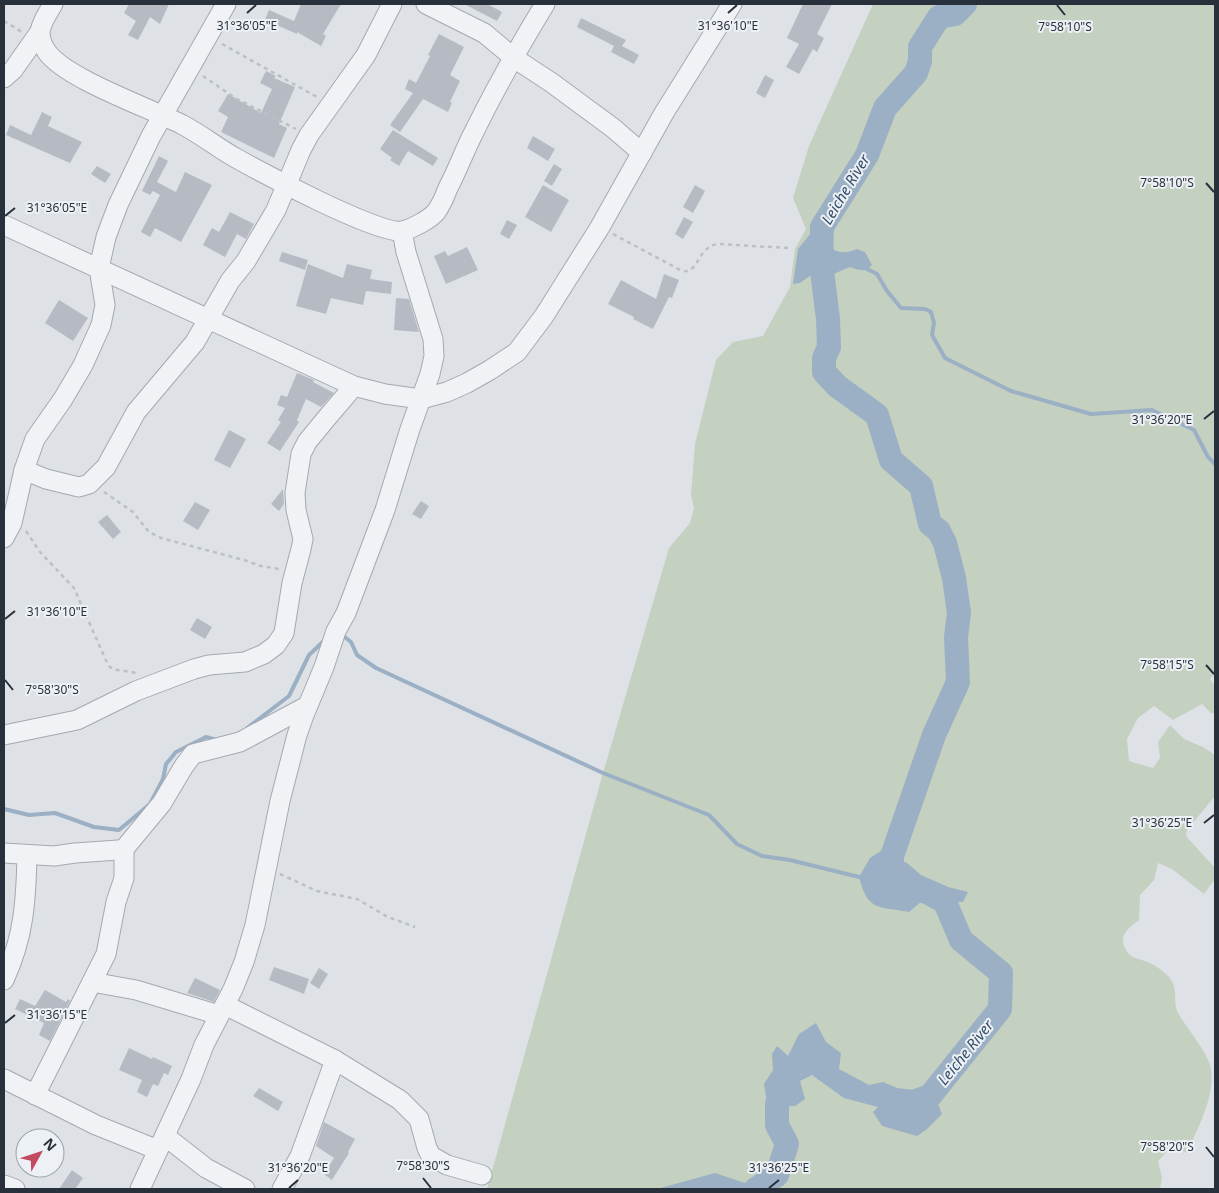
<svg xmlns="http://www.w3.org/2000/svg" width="1219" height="1193" font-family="'Noto Sans',sans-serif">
<rect width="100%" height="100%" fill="#dee2e7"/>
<path fill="#c4d0c0" d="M873,4H1215V674L1210,679L1215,686V712L1212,714L1202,704L1173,720L1154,706L1138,718L1127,739L1129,761L1153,768L1160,758L1158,742L1170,725L1184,739L1203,747L1215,755V796L1187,830L1186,836L1215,868V879L1204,894L1172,869L1158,863L1154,880L1140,895L1139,920C1130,927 1118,935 1125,948C1130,960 1140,958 1150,963C1156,966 1168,974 1171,980C1178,990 1173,1004 1178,1013C1188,1030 1201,1044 1209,1062C1219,1090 1198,1127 1187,1153L1172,1146L1158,1161L1162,1178L1160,1189H487L603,773L669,548L690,523L694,508L691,495L695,444L716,360L733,342L763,336L790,287L795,249L806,229L793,198L809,146Z"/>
<g fill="#9bb0c4">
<path d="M828,212L834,216C832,222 828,229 828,235C828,254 843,255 857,249L865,252L872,265C865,273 859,270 850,267L824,278L814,273L800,283L793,284L798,249Z"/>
<path d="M881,851L907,863L921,875L948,887L968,892L963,902L922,901L909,912C878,906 868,912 859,877L870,858Z"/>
<polygon points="816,1023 826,1042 841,1053 839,1069 869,1085 883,1082 897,1088 922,1091 936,1099 942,1114 927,1129 917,1136 882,1126 873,1112 878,1107 844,1098 812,1075 800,1081 805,1099 795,1106 780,1106 770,1120 764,1084 773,1070 772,1054 777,1046 788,1056 799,1034"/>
<polygon points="715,1173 748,1184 749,1189 657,1189"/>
</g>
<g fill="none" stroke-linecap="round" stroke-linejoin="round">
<g stroke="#9bb0c4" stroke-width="4">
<polyline points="865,268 877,274 887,291 901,308 925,309 931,312 934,323 932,335 945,358 1011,391 1091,414 1152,410 1194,430 1208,457 1215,464"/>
<polyline points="341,634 351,642 357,655 376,668 603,773 709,815 737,844 762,856 790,860 859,877 863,876"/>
<polyline points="247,728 289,696 309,655 327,638"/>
<polyline points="4,809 29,815 55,813 94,827 119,830 150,804 163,779 166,764 176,752 206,737 217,740"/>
</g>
<g stroke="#9bb0c4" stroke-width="24">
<polyline points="900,1104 904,1105 930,1096 1000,1009 1001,973 961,940 945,902 927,892 908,889 891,874 892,856 934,735 958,682 956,637 959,613 954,578 945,543 939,531 930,524 921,486 891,460 877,415 837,386 824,372 824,358 829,347 828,319 821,263 822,227 867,155 885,108 916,73 920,61 920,47 939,17 955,14 965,4"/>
<polyline points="756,1189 777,1175 787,1144 777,1125 777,1104 788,1081"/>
</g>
</g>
<g fill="#b6bbc3">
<polygon points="129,4 169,4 160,24 150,17 138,40 128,35 136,21 124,13"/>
<polygon points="301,4 341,4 323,34 326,36 321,46 297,32 297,34 265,20 269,10 294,21"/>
<polygon points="464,4 487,4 502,12 497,21"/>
<polygon points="803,4 832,4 817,34 824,38 817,52 813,49 799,74 786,67 799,44 787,38"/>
<polygon points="581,18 626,40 622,46 639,55 634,64 611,52 614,46 577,27"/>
<polygon points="439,34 464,47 450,75 460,81 450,102 452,103 448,112 423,99 400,132 390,125 413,93 405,89 409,79 416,83 430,56 428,55"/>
<polygon points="266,71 276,76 274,78 295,87 279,124 287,128 274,158 221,132 228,117 218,111 228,94 261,113 272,89 260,83"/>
<polygon points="765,75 774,80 765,98 756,93"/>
<polygon points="42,112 52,117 48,126 82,142 70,163 6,135 10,125 31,135"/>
<polygon points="393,130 438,158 433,166 408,151 399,166 390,160 392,158 380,149"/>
<polygon points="533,136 555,149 548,161 527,148"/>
<polygon points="159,156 168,161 157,182 176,192 185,172 212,185 181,242 155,228 150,237 141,232 160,195 153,191 150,195 142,191"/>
<polygon points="554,164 562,169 552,186 544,181"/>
<polygon points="97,166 111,174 105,183 91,174"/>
<polygon points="543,185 569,200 551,232 525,217"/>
<polygon points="695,185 705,191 693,213 683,207"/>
<polygon points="230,212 254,224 246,239 237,234 225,257 203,245 212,228 219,232"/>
<polygon points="684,217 693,222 683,239 675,234"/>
<polygon points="507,220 517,225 509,239 500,234"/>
<polygon points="467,247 478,270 446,284 434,256 445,251 448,256"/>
<polygon points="282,252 308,260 305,270 279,261"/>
<polygon points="308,264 343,278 347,264 372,270 370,279 392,282 391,294 366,291 363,305 331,298 326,314 296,306"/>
<polygon points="664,274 679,280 672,298 669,297 653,329 633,319 634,317 608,304 621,280 656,299"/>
<polygon points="396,298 409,299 419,332 394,330"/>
<polygon points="59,300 88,318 73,341 45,323"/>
<polygon points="297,373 314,380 313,382 334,393 321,407 306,399 297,420 299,422 280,451 267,443 281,422 278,420 285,408 277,405 281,395 287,397"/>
<polygon points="229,430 246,439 230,468 214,460"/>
<polygon points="283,489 284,504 279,511 271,504"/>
<polygon points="421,501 429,506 421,519 412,514"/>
<polygon points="195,502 210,510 198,530 183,521"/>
<polygon points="107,515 121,532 113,539 98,522"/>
<polygon points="197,618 212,627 205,639 190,630"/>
<polygon points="274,967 309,979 304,994 269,980"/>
<polygon points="319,968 328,974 319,989 310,983"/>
<polygon points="195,978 220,990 214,1002 187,993"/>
<polygon points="45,990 66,1002 68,999 70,1001 50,1041 39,1035 44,1023 15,1009 20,999 35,1006"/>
<polygon points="129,1048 152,1059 153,1057 172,1066 168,1075 164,1073 158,1086 153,1084 147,1097 137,1092 142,1080 119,1070"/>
<polygon points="259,1088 283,1102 278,1111 253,1096"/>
<polygon points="324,1122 355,1139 348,1152 349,1153 332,1180 324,1174 334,1158 316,1146"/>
<polygon points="72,1170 83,1178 75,1189 59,1189"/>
</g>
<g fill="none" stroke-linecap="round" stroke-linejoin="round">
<defs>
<g id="minor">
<path d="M53,4C43,22 33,32 47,52C66,79 150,108 183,125C200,134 217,147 234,157C259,171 380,236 403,231C413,228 429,220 436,212C441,205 445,196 448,188C458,169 465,149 475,130C496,87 520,45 545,4"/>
<polyline points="426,4 484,33 514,58 552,83 613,128 642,153"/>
<polyline points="4,78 13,70 39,33"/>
<polyline points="4,225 354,386 385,394 421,399 447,392 467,383 490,370 517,352 544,316 600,227 664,113 732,4"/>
<polyline points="24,470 46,479 79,487 89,484 106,467 136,412 195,342 230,281 246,261 276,210 301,150 309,135 366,55 392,4"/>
<polyline points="4,538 12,523 24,470 35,439 63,399 83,365 101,325 105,305 99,268 106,237 118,205 151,136 226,4"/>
<polyline points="4,735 77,720 136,691 194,669 209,665 245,662 264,654 276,645 284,633 292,583 301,549 303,539 296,510 295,493 301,454 307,442 325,420 354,386"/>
<polyline points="4,853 54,856 75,853 118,850 124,849 162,803 184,766 193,754 240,742 307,706"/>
<path d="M4,980C24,937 26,901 27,855"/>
<polyline points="92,982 136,990 219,1015"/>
<polyline points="225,1005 335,1060 400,1100 419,1119 427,1148 431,1156 447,1165 482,1175"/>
<polyline points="4,1079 96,1125 158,1150"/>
<polyline points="35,1095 106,954 116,902 124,878 124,849"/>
<polyline points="165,1136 206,1168 245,1189"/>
<polyline points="4,1185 15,1189"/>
<polyline points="140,1189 191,1079 204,1045 233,989 244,962 255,925 280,801 297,735 304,715 324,667 336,631 346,613 385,510 410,429 430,374 434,356 433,339 406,252 402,231"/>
<polyline points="282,1189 300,1156 335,1060"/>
</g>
</defs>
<use href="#minor" stroke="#a4a9b0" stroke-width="21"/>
<g stroke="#bcc0c5" stroke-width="2.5" stroke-dasharray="4 4" stroke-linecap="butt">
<polyline points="4,21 22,32"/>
<polyline points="222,44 317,97"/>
<polyline points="203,76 235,98 296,129"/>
<path d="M613,234L682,271C700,274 696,247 718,244L788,248"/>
<polyline points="104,492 133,512 149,532 161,538 244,560 261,566 279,569"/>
<path d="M26,531L40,552L74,588L108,665C115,673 128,669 137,674"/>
<polyline points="280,874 317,891 357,899 388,917 415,927"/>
</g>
<use href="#minor" stroke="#f0f2f5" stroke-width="19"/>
</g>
<path fill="none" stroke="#28303c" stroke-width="2" d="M1057,5L1065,15M247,13L256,5M728,13L737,5M1206,183L1214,192M5,216L15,208M1204,419L1214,411M5,619L15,611M1206,665L1214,674M5,680L13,690M1204,823L1214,815M5,1023L15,1015M1206,1147L1214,1157M423,1178L431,1188M289,1188L298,1180M769,1188L779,1180"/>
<g text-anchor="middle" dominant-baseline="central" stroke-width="4" stroke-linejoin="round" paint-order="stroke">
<g font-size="15" font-style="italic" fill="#35506d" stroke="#edf0f4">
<text transform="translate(845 189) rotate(-59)">Leiche River</text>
<text transform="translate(965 1052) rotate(-51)">Leiche River</text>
</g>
</g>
<g font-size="12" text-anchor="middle" fill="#28303c" stroke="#edf0f4" stroke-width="4" stroke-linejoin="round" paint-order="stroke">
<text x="247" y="30">31°36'05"E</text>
<text x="728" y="30">31°36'10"E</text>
<text x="1065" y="31">7°58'10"S</text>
<text x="1167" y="187">7°58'10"S</text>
<text x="57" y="212">31°36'05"E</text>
<text x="1162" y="424">31°36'20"E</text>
<text x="57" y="616">31°36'10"E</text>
<text x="1167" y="669">7°58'15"S</text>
<text x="52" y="694">7°58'30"S</text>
<text x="1162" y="827">31°36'25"E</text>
<text x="57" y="1019">31°36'15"E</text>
<text x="1167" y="1151">7°58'20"S</text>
<text x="423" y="1170">7°58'30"S</text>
<text x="298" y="1172">31°36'20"E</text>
<text x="779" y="1172">31°36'25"E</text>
</g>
<rect width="1219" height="1193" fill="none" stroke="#28303c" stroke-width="10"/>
<g transform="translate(40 1153) rotate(50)"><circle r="24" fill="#edf0f4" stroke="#9ea3aa"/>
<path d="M0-4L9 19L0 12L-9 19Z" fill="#c44a60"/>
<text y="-8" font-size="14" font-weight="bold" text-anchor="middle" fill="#28303c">N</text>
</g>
</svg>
